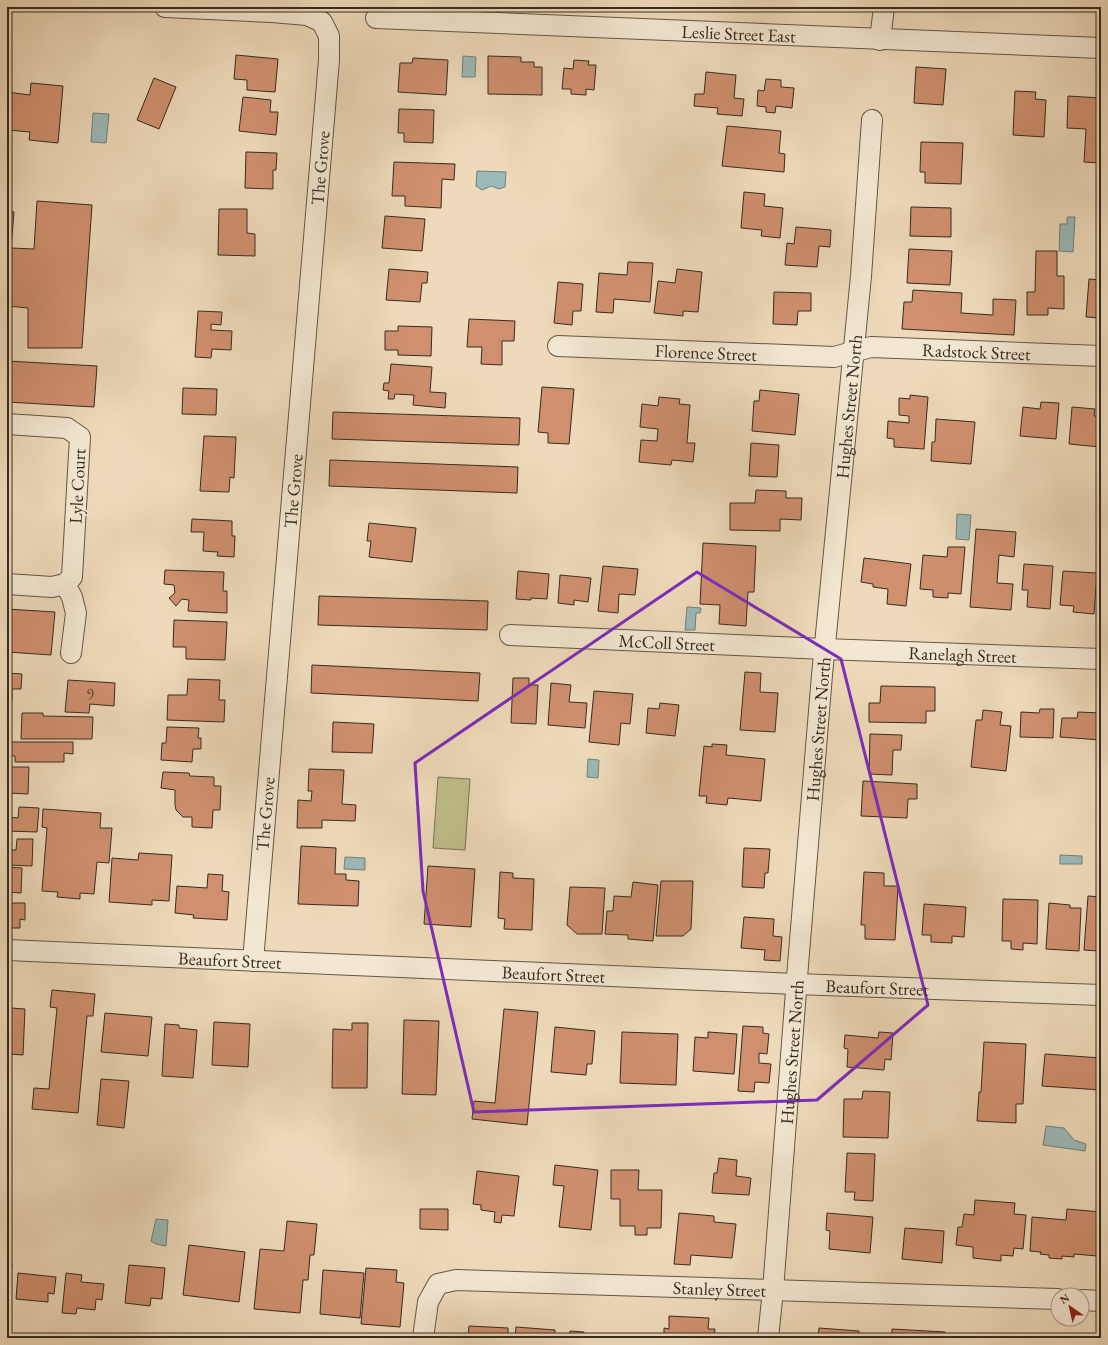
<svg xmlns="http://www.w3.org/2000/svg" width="1108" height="1345" font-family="'EB Garamond',serif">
<rect width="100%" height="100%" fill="#eedaba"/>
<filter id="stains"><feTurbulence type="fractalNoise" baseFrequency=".005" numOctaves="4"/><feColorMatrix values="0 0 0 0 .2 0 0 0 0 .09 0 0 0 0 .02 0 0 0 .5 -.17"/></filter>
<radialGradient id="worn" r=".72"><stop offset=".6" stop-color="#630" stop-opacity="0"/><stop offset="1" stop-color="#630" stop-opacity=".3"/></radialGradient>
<polygon fill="#bfbe8b" stroke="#7a7556" points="438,777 470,779 465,850 433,848"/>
<g fill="#9bb9b8" stroke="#72817b">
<polygon points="463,56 476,57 475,77 462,77"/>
<polygon points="93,113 109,114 106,143 91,142"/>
<polygon points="477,171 506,172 505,187 499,189 491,186 482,190 476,186"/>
<polygon points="1067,217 1075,217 1073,252 1059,251 1060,224 1067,224"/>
<polygon points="957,514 971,515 969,540 956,539"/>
<polygon points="687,607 701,608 700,613 696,613 695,630 685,630"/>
<polygon points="588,759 599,760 598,778 587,777"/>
<polygon points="1060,855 1082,856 1082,864 1060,864"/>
<polygon points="345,857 365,858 365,870 344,869"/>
<polygon points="1046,1126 1064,1128 1074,1140 1086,1144 1085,1151 1043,1145"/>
<polygon points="156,1219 168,1220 166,1246 156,1244 151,1241"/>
</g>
<g fill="#d09070" stroke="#352c20">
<polygon points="236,55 278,59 275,92 247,90 247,80 234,79"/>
<polygon points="488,56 521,57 521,62 534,62 534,67 542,67 542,95 488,94"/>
<polygon points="413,58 448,60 446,95 398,92 400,63 412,63"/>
<polygon points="574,60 589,61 588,65 596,65 594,90 586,89 586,95 571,94 571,89 562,89 564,68 573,69"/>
<polygon points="916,67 946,69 943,105 914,103"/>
<polygon points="706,72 736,75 734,98 744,99 742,116 717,114 718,108 694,106 695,94 704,94"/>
<polygon points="154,78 176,87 159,129 137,120"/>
<polygon points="766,79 781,80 781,87 794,88 792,108 776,106 775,113 766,112 766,107 757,106 758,90 764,91"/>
<polygon points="31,83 63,86 58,143 29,140 30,132 7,130 7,92 30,95"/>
<polygon points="1015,91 1036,92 1035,99 1046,100 1044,137 1013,135"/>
<polygon points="1068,96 1101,98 1101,163 1084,162 1086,129 1067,128"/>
<polygon points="243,97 271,100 270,112 278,112 276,135 239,131"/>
<polygon points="399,109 434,110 433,143 404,142 404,133 398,133"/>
<polygon points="727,126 781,131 779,153 785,154 784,172 722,166"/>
<polygon points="921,142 963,143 961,184 925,183 925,172 920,172"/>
<polygon points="246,152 277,153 276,170 273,170 273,189 245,188"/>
<polygon points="394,162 455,164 454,180 442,179 441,208 405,206 405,196 392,196"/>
<polygon points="744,192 765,194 764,206 783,208 780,238 761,236 762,230 741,228"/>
<polygon points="37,201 92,205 82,348 28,348 28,308 7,306 7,211 14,212 11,248 34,249"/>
<polygon points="911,207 951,208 951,237 910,236"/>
<polygon points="219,209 247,209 247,233 255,234 255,256 218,255"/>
<polygon points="385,216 425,219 422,251 382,248"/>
<polygon points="796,227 831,230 830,247 819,246 817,267 785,265 787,243 794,244"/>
<polygon points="909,249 952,251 950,285 907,283"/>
<polygon points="1036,251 1057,251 1057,276 1064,276 1064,309 1048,308 1048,315 1027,315 1027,292 1035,292"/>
<polygon points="628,262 653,263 650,302 614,299 613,313 596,312 599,273 627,275"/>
<polygon points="389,269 428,272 427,283 422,283 420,302 386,300"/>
<polygon points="677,269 702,272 698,312 683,311 683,316 654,313 658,281 675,283"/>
<polygon points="1089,279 1101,280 1101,318 1086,317"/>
<polygon points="558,282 583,284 581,311 573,311 572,325 554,323"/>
<polygon points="913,290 962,293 961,313 993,315 993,299 1016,300 1014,335 902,329 904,302 912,302"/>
<polygon points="774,292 811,293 811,311 798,311 797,325 773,324"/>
<polygon points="198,311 222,312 221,325 211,324 211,330 232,331 231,350 212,349 211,358 195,357"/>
<polygon points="469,319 515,321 514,341 502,341 502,365 481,364 482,347 467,347"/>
<polygon points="398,326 432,327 431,356 398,355 398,350 385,350 385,331 398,331"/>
<polygon points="7,361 97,366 94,407 7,402"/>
<polygon points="391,364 432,367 430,392 446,393 445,408 413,405 414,395 395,394 394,399 388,399 389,391 383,390 384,383 389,383"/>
<polygon points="542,387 574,389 569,444 548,443 548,433 538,432"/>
<polygon points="183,388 217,389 216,415 182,414"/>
<polygon points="760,390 799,394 795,435 752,431 754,401 759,401"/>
<polygon points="910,395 928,397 924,449 894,447 894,439 887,438 888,421 909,423 909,416 899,415 899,398 910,399"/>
<polygon points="659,397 680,399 679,404 690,405 687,443 695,443 693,462 672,460 671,465 639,462 641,440 657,441 658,429 640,427 642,404 658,406"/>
<polygon points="1041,402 1059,403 1056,439 1020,436 1023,407 1040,409"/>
<polygon points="1072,407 1095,409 1094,416 1101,416 1100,447 1069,444"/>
<polygon points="333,412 520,418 519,445 332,439"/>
<polygon points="936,419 975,422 971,464 931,461 932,442 935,442"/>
<polygon points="204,436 236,437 234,478 230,477 229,492 200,491"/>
<polygon points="751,443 779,445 777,477 749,476"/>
<polygon points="330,460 518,467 517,493 329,486"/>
<polygon points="756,490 786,491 786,498 802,498 801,520 780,519 780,531 730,530 730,503 755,503"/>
<polygon points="192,519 232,521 232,536 235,536 234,557 217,556 218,552 203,551 204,532 191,532"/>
<polygon points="369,523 416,528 412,562 369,557 371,541 367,541"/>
<polygon points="976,529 1016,532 1014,557 999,555 997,583 1013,584 1011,610 970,607"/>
<polygon points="703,543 756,546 754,592 748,592 746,626 719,624 720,605 700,604"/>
<polygon points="948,547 965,547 961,594 948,593 948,598 933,597 933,590 920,589 923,555 947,557"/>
<polygon points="864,558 911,564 906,606 887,604 888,589 873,587 873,584 861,582"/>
<polygon points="1024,564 1053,566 1050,609 1027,607 1028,590 1022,590"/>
<polygon points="603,566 638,569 635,595 619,594 618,613 598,611"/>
<polygon points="165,570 224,572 223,591 227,591 227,613 188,611 189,600 182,599 176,606 169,598 175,593 174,585 164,584"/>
<polygon points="518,571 549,574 547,599 531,598 531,600 516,599"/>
<polygon points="1063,571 1097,573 1094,614 1073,612 1074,606 1060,605"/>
<polygon points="560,575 591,578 588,602 574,600 574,605 558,603"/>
<polygon points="319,596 488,601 487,630 318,625"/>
<polygon points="7,609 55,612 51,655 7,652"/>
<polygon points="174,620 227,622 225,660 186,659 186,647 173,647"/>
<polygon points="312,665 480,673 478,701 311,693"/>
<polygon points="745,672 761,673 760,692 778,693 775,732 740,730"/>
<polygon points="7,673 22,674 21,689 12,689 12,700 7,700"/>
<polygon points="513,678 529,678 529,685 538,685 536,724 511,723"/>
<polygon points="188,679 220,680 219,700 225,700 224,722 167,720 168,695 187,695"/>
<polygon points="68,680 115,683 114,706 90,704 89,713 65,712"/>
<polygon points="551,683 571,685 569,702 587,703 585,728 548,725"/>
<polygon points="881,686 935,687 935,711 926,711 926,723 869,722 869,703 880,703"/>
<polygon points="594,691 633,694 630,724 621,723 619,745 589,742"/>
<polygon points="660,703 679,705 675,736 646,733 648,708 659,709"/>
<polygon points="1040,709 1054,709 1053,738 1020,737 1021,712 1039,713"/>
<polygon points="983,710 1002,712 1000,725 1011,726 1006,771 971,767 976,720 982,720"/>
<polygon points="1078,712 1101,713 1101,740 1060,737 1062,718 1077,718"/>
<polygon points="22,713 43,713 43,716 93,717 92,739 21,739"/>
<polygon points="333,722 374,724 372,753 332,752"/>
<polygon points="167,727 199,728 198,738 201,738 201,749 193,749 192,762 161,760 162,743 166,743"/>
<polygon points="870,734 902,735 901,750 893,750 892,775 869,774"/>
<polygon points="11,742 73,742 73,754 64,753 64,762 15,762 15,756 11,756"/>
<polygon points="712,744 727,745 726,755 765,759 761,801 728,798 727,805 706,803 707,796 699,796 704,746 712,747"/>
<polygon points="7,767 29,767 28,794 7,793"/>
<polygon points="309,769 344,770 342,804 356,805 355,821 322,820 322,828 297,828 298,800 311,801 312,791 308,791"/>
<polygon points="163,772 189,773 190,776 214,777 214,786 221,786 220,810 213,810 212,828 192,827 192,817 183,817 176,810 175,805 175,790 161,788"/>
<polygon points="863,781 917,784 917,799 908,799 907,818 861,816"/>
<polygon points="19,807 39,808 37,832 7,831 7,817 18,818"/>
<polygon points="43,809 101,813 100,828 112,828 109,863 97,862 94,894 80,893 80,899 57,897 58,892 42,891 47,828 42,827"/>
<polygon points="17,839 33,839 32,866 7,865 7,850 16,850"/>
<polygon points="301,846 336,848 335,874 346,874 346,880 359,881 358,906 298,904"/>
<polygon points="744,848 770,849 768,873 765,873 764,888 742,887"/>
<polygon points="139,853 172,855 169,901 152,900 152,905 109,902 112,858 138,860"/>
<polygon points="428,866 475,869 471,927 424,924"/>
<polygon points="7,867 22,868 21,893 7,892"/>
<polygon points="500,872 513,873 513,878 534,879 532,930 504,929 505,919 498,918"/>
<polygon points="864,872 884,873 884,886 898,886 895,940 865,939 865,925 861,925"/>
<polygon points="208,874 223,875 222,891 229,892 227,920 193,918 194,915 175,913 177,886 207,888"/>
<polygon points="661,881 693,881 691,929 683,936 656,936"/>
<polygon points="633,882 658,885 653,941 628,939 628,935 605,934 607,911 613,911 614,896 631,897"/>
<polygon points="570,887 605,888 602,934 577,934 567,925"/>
<polygon points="1088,896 1101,897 1101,955 1098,955 1099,951 1084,950"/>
<polygon points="1003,899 1038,900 1037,944 1023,943 1023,950 1011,949 1011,941 1002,941"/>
<polygon points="7,903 25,903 25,920 20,919 20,928 7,928"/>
<polygon points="1049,903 1070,905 1070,908 1081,908 1079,951 1046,949"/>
<polygon points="924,904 966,907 964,937 952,936 952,943 931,942 931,935 922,935"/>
<polygon points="744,917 774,919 773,936 782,937 780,961 764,960 765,950 741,948"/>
<polygon points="52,990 95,994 93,1016 87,1016 78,1113 32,1109 34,1088 49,1089 57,1008 50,1007"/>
<polygon points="11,1008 25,1009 23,1055 9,1054 9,1045 7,1045 7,1014 11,1014"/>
<polygon points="504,1009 538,1012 527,1125 472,1119 474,1101 495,1103"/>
<polygon points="105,1013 152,1017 148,1056 101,1052"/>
<polygon points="404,1020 439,1021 436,1095 402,1094"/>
<polygon points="214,1022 250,1024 248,1067 212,1065"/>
<polygon points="352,1023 368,1023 367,1088 332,1088 333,1029 352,1030"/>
<polygon points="165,1024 179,1025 179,1028 197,1030 193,1078 162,1076"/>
<polygon points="743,1026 763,1027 763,1033 769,1034 767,1054 759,1053 759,1063 771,1064 769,1083 755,1082 754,1092 738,1091"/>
<polygon points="555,1027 595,1031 592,1064 587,1064 586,1075 551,1072"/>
<polygon points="622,1032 678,1034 676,1085 620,1083"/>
<polygon points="708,1032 737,1034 734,1074 693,1071 695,1037 708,1038"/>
<polygon points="879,1032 893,1033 891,1060 885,1059 884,1070 847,1067 848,1049 844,1048 845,1035 878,1038"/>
<polygon points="984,1042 1026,1044 1023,1104 1016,1104 1016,1123 977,1121 979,1092 981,1092"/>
<polygon points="1045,1054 1101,1058 1101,1090 1042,1086"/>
<polygon points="101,1079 129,1081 124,1128 97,1125"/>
<polygon points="863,1091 890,1092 888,1138 843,1137 844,1099 862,1099"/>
<polygon points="847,1153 875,1154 873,1201 854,1200 855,1192 845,1192"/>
<polygon points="719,1158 737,1160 736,1176 751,1178 749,1195 712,1193 714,1173 717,1173"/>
<polygon points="555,1165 598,1170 591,1230 559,1227 564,1186 553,1185"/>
<polygon points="611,1170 639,1170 638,1190 662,1190 661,1228 647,1228 647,1235 635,1235 635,1226 620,1226 620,1199 611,1199"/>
<polygon points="477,1171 519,1176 514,1216 502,1215 501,1223 494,1222 495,1212 481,1210 481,1205 473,1204"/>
<polygon points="975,1200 1015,1203 1014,1214 1026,1215 1023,1249 1014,1248 1013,1256 1001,1255 1001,1261 973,1258 973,1247 956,1245 958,1227 962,1227 964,1214 974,1215"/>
<polygon points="420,1209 448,1209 448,1230 420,1229"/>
<polygon points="1067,1209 1101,1212 1097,1256 1074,1254 1074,1257 1062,1256 1062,1259 1049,1258 1049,1255 1040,1254 1041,1252 1030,1251 1032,1217 1066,1220"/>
<polygon points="679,1213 714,1216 714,1222 736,1224 732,1258 691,1255 690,1265 674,1264"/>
<polygon points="827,1213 873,1217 870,1253 829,1249 830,1231 826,1230"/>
<polygon points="287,1221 317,1224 314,1255 310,1255 308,1280 303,1280 300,1313 254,1309 260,1249 284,1251"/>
<polygon points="905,1228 944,1231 942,1263 902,1259"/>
<polygon points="189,1245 245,1252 239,1302 183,1295"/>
<polygon points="7,1263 12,1264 8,1311 7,1311"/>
<polygon points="129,1265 165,1268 162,1299 151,1298 150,1306 125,1303"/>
<polygon points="366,1268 397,1270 396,1282 404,1283 400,1327 361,1324"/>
<polygon points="323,1270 364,1273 360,1318 320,1314"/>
<polygon points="18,1273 56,1277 54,1294 48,1293 48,1302 16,1299"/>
<polygon points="66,1273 82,1275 81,1282 104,1284 102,1300 96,1299 95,1310 77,1308 76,1314 62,1313"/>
<polygon points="669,1316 709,1318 708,1329 715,1329 714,1338 664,1338 664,1328 669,1329"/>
<polygon points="469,1326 508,1328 508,1338 468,1338"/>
<polygon points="516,1327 555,1330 555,1338 515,1338"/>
<polygon points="819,1328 859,1331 858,1338 818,1338"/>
<polygon points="892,1329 945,1332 945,1338 886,1338 886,1335 892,1335"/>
<polygon points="570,1331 584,1332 584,1338 570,1338"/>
</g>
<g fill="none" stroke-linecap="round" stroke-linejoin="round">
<defs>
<g id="minor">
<polyline points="165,7 272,12 307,15 322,22 329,36 329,60 253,961"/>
<path id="s1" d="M376,18L1101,48"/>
<polyline points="880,40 884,7"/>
<path id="s2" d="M558,346L834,357L871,347L1101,356"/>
<polyline points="7,424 67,428 80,437 72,577 65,584 52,587 7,584"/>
<polyline points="65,584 72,597 76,613 71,653"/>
<path id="s3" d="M510,635L824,649L1101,659"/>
<path id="s4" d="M7,950L796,984L1101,995"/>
<polyline points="1082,1300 1101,1301"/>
<path id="s5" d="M423,1338L428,1302L438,1284L456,1280L1058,1299"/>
<path id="s6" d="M768,1338L773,1290L798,965L822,675L861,276L872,120"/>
</g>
</defs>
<use href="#minor" stroke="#635846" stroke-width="22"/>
<use href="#minor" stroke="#f4e7d2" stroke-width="20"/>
</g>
<path fill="none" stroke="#7b2cbf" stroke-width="3" stroke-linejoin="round" d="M697,572L841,659L928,1005L817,1100L474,1112L423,891L415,763Z"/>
<g text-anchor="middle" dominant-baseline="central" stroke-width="3.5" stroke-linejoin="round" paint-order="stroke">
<g font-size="16" fill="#5c4534">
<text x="90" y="694">9</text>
</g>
<g font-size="18" fill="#352c20" stroke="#f4e7d2">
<text stroke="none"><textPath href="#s1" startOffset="363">Leslie Street East</textPath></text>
<text transform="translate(320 168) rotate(-85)">The Grove</text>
<text stroke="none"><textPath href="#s2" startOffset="420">Radstock Street</textPath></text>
<text stroke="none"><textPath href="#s2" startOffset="148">Florence Street</textPath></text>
<text stroke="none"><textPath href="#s6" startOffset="935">Hughes Street North</textPath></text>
<text transform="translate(77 486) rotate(-87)">Lyle Court</text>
<text transform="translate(293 491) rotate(-85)">The Grove</text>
<text stroke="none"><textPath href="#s3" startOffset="157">McColl Street</textPath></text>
<text stroke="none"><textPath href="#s3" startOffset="453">Ranelagh Street</textPath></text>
<text stroke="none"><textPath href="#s6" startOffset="611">Hughes Street North</textPath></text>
<text transform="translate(265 814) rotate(-85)">The Grove</text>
<text stroke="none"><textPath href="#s4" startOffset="223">Beaufort Street</textPath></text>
<text stroke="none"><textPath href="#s4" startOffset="547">Beaufort Street</textPath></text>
<text stroke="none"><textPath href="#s4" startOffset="871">Beaufort Street</textPath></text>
<text stroke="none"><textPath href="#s6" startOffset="287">Hughes Street North</textPath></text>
<text stroke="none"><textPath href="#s5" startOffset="339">Stanley Street</textPath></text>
</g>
</g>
<rect width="1108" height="1345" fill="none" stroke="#eedaba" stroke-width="24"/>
<rect x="8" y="8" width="1092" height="1329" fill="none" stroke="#352c20" stroke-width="2"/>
<rect x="12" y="12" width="1084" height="1321" fill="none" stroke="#352c20"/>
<g transform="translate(1070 1307) rotate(326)"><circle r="19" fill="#f4e7d2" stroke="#a89c8b"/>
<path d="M0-3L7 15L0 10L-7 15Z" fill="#8f2418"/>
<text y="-6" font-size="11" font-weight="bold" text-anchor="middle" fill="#352c20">N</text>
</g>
<rect width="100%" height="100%" filter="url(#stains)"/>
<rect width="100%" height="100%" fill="url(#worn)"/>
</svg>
